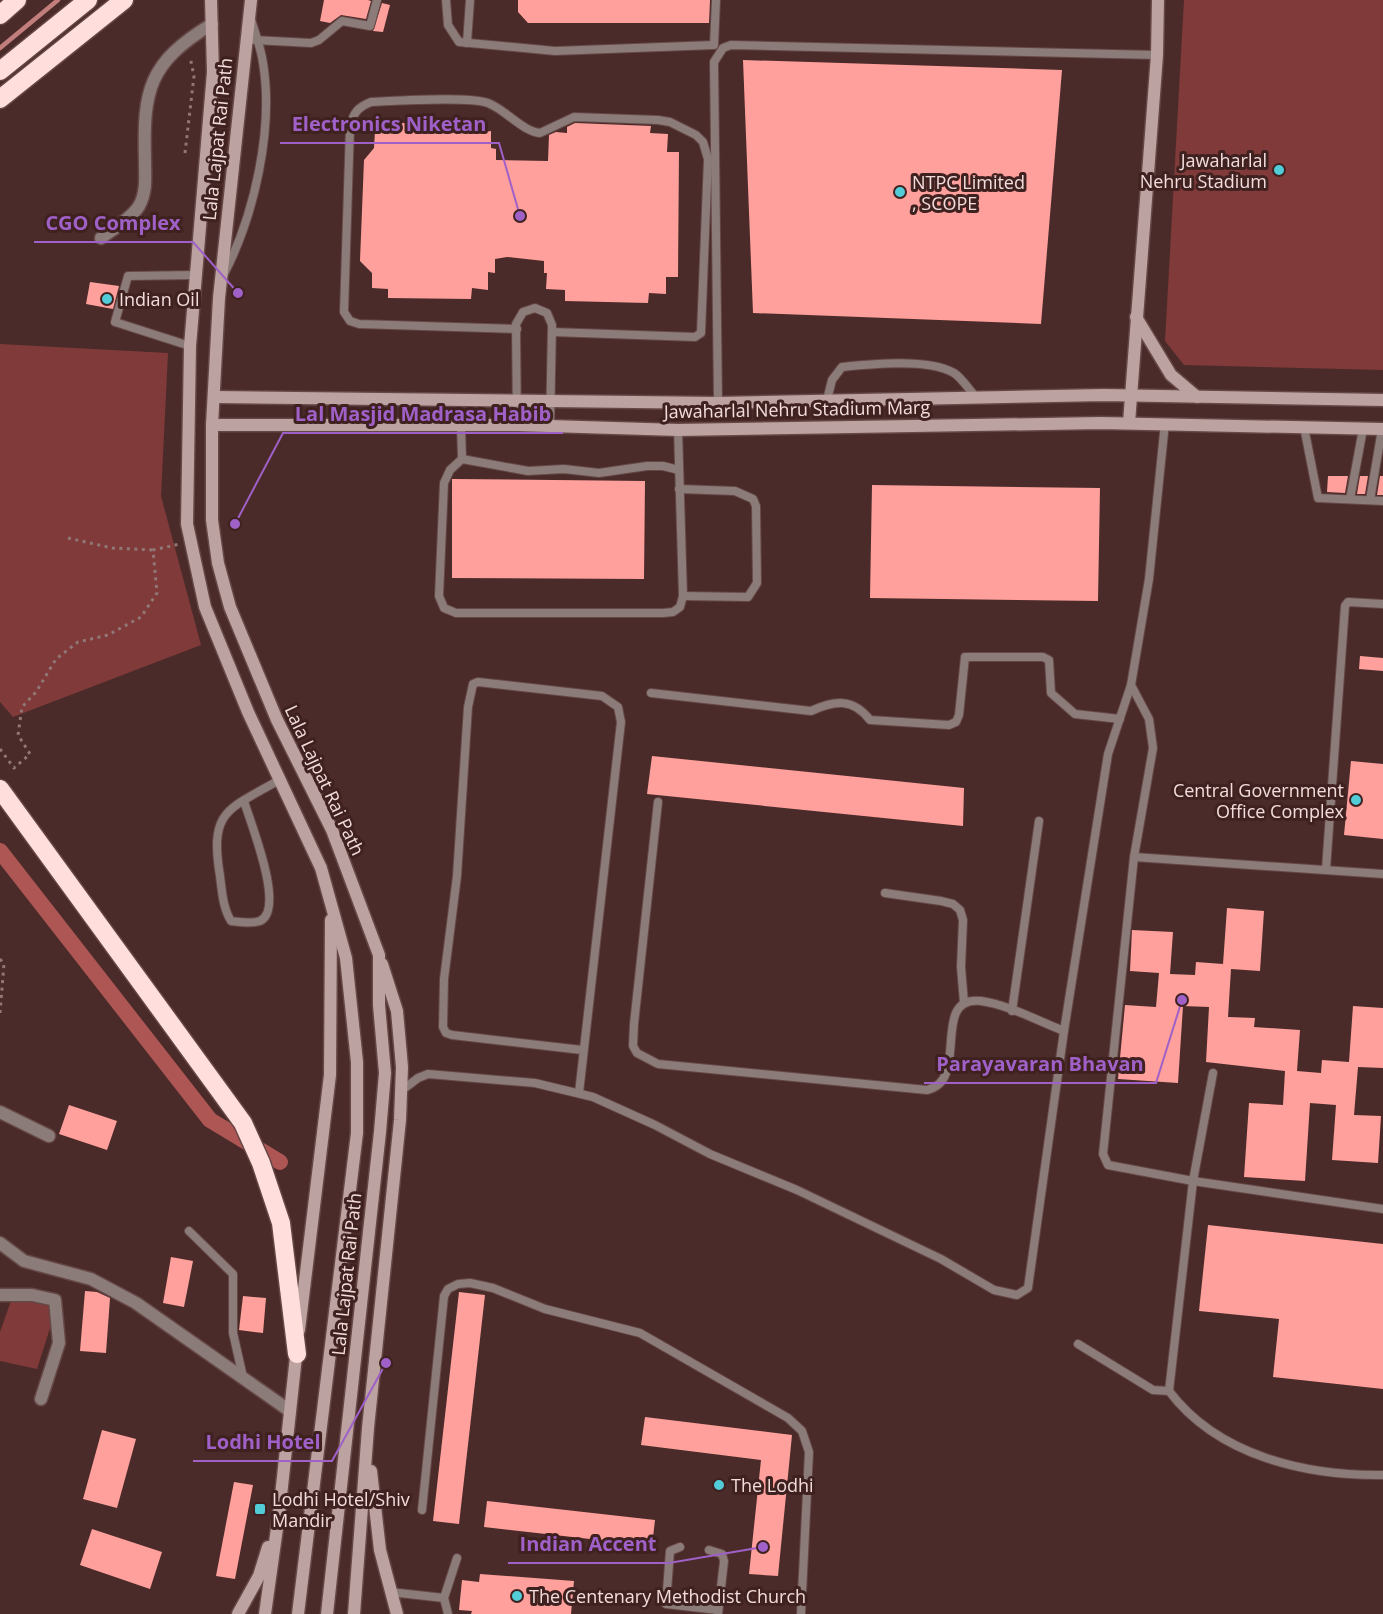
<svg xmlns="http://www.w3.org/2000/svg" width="1383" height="1614" font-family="'Open Sans',sans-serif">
<rect width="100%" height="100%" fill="#4a2b29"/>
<g fill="#7f3a39">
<polygon points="1184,0 1383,0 1383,370 1184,365 1165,341"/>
<polygon points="0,344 168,353 161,496 201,645 13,717 0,702"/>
<polygon points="13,1295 57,1306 37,1369 0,1361 0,1332"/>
</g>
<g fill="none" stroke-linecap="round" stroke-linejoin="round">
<polyline stroke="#c27e7d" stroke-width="4.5" points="0,48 58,0"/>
<polyline stroke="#ad5654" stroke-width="16" points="0,851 210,1120 280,1162"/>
</g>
<g fill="#ffa09c">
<polygon points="324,0 368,0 371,1 366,19 341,15 330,23 320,21"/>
<polygon points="518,0 710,0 709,23 528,23 518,12"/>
<polygon points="382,3 390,5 383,32 373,31"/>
<polygon points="743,60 1062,70 1041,324 753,313"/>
<polygon points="394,123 484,124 484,132 491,131 491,148 496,149 496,160 548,161 549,135 556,132 567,133 567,127 575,123 651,126 650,133 668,134 667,152 679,152 678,277 666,277 666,294 649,293 648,303 565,301 565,290 546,289 547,273 544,273 544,261 507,257 495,259 495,273 488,272 488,290 472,288 471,299 388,298 388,289 372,288 372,273 360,261 364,160 374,148 375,131 392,132"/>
<polygon points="90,282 119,286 113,309 86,304"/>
<polygon points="1328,476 1348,476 1345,493 1327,492"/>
<polygon points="1360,476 1368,476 1365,494 1357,494"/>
<polygon points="1380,476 1383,476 1383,495 1377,495"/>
<polygon points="452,479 645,481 644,579 452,578"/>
<polygon points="872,485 1100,488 1098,601 870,598"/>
<polygon points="1360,656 1383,658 1383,671 1359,669"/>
<polygon points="652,756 964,788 963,826 647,794"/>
<polygon points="1351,761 1383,764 1383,839 1344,835"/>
<polygon points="1227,908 1264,911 1260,971 1231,969 1228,1017 1255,1018 1254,1027 1300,1030 1297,1071 1321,1073 1322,1060 1349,1062 1353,1006 1383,1008 1383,1068 1358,1067 1354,1115 1381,1116 1378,1163 1332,1160 1336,1105 1310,1103 1305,1181 1244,1177 1249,1103 1283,1105 1285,1071 1206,1062 1209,1007 1183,1006 1178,1083 1118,1079 1125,1005 1156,1007 1159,973 1130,971 1132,930 1173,932 1170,974 1195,975 1196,962 1223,964"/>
<polygon points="69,1105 117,1121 107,1150 59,1134"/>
<polygon points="1208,1225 1383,1244 1383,1389 1273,1377 1279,1319 1199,1311"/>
<polygon points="171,1257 193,1261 184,1307 163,1303"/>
<polygon points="85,1291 97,1292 110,1298 106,1353 80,1351"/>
<polygon points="459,1292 485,1295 459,1524 433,1521"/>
<polygon points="243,1296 266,1298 263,1333 239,1330"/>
<polygon points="645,1417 792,1435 778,1576 749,1574 761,1460 641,1445"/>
<polygon points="102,1430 136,1439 117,1508 83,1499"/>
<polygon points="234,1482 253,1485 235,1579 216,1576"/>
<polygon points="487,1501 655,1520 652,1546 484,1527"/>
<polygon points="92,1529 162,1552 150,1589 80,1565"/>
<polygon points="480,1574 574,1581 571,1614 471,1614 472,1611 459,1610 462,1580 479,1582"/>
</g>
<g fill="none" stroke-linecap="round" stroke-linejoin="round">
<defs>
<g id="lane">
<polyline points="446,0 448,25 459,42 555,51 714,45 716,0"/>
<polyline points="254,40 311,43 319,40 342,21 370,26 377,0"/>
<polyline points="467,43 470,0"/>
<path d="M224,274C254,216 274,129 263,63C261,48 255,33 251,19"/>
<path d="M517,329L359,324L350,321L344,312L350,127C353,113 358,107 371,102C396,101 467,96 488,103C506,110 522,131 540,133L574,117L658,120L670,122L696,135L703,142L708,159L701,333L695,337L552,332"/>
<polyline points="190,346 115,322 128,276 196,275"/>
<path d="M827,400L832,380L842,367C871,364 928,358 954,373C962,378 969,390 976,397"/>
<polyline points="718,403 714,62 723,48 731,45 1157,55"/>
<polyline points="517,425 516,324 523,312 535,308 547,313 552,325 550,426"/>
<polyline points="461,426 462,459 450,470 444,483 439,596 444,608 456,613 663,613 673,612 680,607 683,596 678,430"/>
<polyline points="1304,427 1318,498 1383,501"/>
<polyline points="462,459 528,471 564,469 599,473 647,466 663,466 679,470"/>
<polyline points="679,489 735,491 753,499 756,506 757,583 748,597 683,596"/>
<polyline points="1350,499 1363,429"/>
<polyline points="1370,500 1382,429"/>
<polyline points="1131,685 1149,719 1153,748 1134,857 1103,1154 1108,1165 1193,1181 1383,1209"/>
<path d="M651,693L811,711C835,700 853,698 870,720L949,725L956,722L959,715L965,657H1043L1049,660L1051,693L1075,714L1120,719"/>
<path d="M244,801C250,822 286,909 260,921C251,924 240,922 231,921C223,908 222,892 220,876C209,809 228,810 281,779"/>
<path d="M658,802L634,1024L633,1046L637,1053L658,1064L927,1090C971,1081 929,995 981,1001C1009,1005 1038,1021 1064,1031"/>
<polyline points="1134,857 1383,874"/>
<polyline points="1326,869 1345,606 1348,602 1383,604"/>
<polyline points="885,893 941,901 953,904 960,910 963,920 961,967 964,1003"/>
<polyline points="1012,1011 1039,821"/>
<path d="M1213,1073L1193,1181L1169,1391C1218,1456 1306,1476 1383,1475"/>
<polyline points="401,1091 418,1078 428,1074 535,1083 593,1097 655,1125 710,1154 797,1190 941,1259 994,1290 1017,1295 1028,1288 1064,1031 1108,754 1131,685 1149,579 1165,423"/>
<polyline points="579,1093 621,722 618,707 602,696 478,682 473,684 468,707 457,876 444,979 443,1027 446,1033 452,1035 582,1050"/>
<polyline points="189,1231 233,1274 233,1333 243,1377"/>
<polyline points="1078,1344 1153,1390 1169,1391"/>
<polyline points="422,1510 444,1296 448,1289 458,1284 470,1283 493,1288 545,1309 640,1333 788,1418 802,1431 809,1452 801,1614"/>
<polyline points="680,1547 670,1551 666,1604 718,1610"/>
<polyline points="709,1550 722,1554 724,1561 718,1614"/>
<polyline points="390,1592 444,1598"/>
<polyline points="448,1614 444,1598 457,1558"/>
</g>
<g id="street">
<path d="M101,238C113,229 131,219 139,206C147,192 145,176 145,161C143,90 148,63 212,24"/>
<polyline points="0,1112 49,1136"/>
<polyline points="0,1243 24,1261 91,1279 136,1303 290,1411"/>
<polyline points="0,1295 32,1295 55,1300 59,1343 41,1399"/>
</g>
<g id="secondary">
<polyline points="211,0 213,72 190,346 187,524 205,607 248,712 321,868 346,958 357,1062 357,1133 298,1614"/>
<polyline points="251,0 219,298 212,425 212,520 218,563 230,607 277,720 332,830 379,955 379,1005 385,1073 380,1132 327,1614"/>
<polyline points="1136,317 1171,375 1197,397"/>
<polyline points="215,397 718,403 1104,395 1383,400"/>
<polyline points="1129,423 1157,55 1158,0"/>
<polyline points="212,425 517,425 678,430 1101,423 1383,429"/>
<polyline points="299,1330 330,1075 331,920"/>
<polyline points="371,1471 380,1550 397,1614"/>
<polyline points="238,1614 259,1576 268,1547"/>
<polyline points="265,1614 279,1514 297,1347"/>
<polyline points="354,1614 368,1428 400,1120 402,1067 397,1011 382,964"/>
</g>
<g id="highway">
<polyline points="0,15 17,0"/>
<polyline points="0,71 88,0"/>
<polyline points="0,99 124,0"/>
<polyline points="0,789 243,1123 261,1163 281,1223 297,1354"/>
</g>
</defs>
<use href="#lane" stroke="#654746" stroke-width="10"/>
<use href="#street" stroke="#654746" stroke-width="15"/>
<use href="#secondary" stroke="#654746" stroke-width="15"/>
<use href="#highway" stroke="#654746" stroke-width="21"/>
<g stroke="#917775" stroke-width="3" stroke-dasharray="3 4.5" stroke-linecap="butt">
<polyline points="185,153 194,76 190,57"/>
<polyline points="68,538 112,548 153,550"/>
<polyline points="0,749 14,768 30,754 18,735 22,707 36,692 56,659 78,642 108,635 141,617 157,593 153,550 180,544"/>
<polyline points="0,959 4,964 0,1013"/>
</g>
<use href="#lane" stroke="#8b7b79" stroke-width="8"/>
<use href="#street" stroke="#8b7b79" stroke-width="12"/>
<use href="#secondary" stroke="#bca2a0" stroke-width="12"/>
<use href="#highway" stroke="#ffdedb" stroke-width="18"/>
</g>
<g fill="#52ccd6" stroke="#3f2120" stroke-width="2">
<circle cx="1279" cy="170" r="6"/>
<circle cx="900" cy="192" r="6"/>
<circle cx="107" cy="299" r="6"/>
<circle cx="1356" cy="800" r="6"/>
<circle cx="719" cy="1485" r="6"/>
<rect x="254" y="1503" width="12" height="12" rx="3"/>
<circle cx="517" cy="1596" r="6"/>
</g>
<g text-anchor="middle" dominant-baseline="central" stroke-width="6" stroke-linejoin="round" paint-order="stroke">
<g font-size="18" fill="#f2dddc" stroke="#3f2120">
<text transform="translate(217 139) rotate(-84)">Lala Lajpat Rai Path</text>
<text transform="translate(797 409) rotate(-1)">Jawaharlal Nehru Stadium Marg</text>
<text transform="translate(325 780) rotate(65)">Lala Lajpat Rai Path</text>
<text transform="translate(346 1274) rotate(-84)">Lala Lajpat Rai Path</text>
</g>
<g font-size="18" fill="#f2dddc" stroke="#3f2120" text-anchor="start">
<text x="1267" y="160" text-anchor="end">Jawaharlal<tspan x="1267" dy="21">Nehru Stadium</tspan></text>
<text x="912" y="182">NTPC Limited<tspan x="912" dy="21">, SCOPE</tspan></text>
<text x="119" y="299">Indian Oil</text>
<text x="1344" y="790" text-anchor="end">Central Government<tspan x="1344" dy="21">Office Complex</tspan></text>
<text x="731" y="1485">The Lodhi</text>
<text x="272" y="1499">Lodhi Hotel/Shiv<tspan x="272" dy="21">Mandir</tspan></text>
<text x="529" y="1596">The Centenary Methodist Church</text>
</g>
</g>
<path fill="none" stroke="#9f61c8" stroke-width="2" d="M520 216L499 143H280M238 293L193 242H34M235 524L283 433H563M1182 1000L1156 1083H924M386 1363L332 1461H193M763 1547L669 1563H508"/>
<g fill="#9f61c8" stroke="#3f2120" stroke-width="2">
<circle cx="520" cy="216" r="6"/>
<circle cx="238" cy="293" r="6"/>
<circle cx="235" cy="524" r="6"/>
<circle cx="1182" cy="1000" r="6"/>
<circle cx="386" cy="1363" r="6"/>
<circle cx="763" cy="1547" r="6"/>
</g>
<g font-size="20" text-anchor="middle" font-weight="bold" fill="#9f61c8" stroke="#3f2120" stroke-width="6" stroke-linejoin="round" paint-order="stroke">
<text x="389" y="131">Electronics Niketan</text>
<text x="113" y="230">CGO Complex</text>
<text x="423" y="421">Lal Masjid Madrasa Habib</text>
<text x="1040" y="1071">Parayavaran Bhavan</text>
<text x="263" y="1449">Lodhi Hotel</text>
<text x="588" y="1551">Indian Accent</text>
</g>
</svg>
